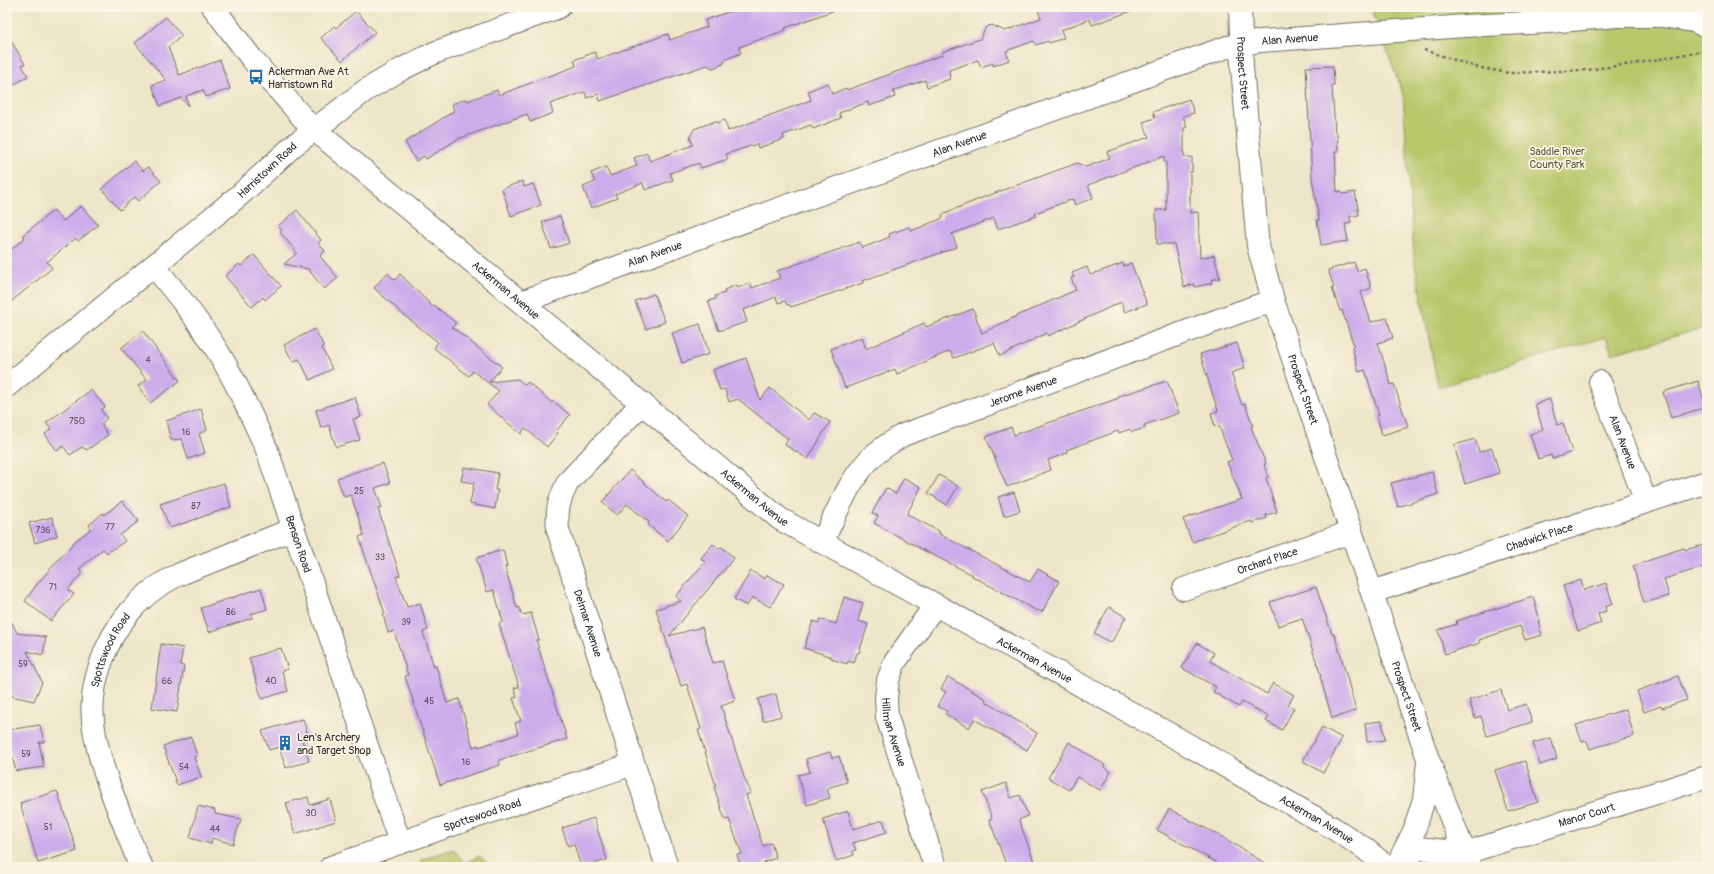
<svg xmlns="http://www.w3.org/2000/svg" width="1714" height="874" font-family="Pangolin,sans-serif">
<rect width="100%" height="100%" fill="#fcf5e5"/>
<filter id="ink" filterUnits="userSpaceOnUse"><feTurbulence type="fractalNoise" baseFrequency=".025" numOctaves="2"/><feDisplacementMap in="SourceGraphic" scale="8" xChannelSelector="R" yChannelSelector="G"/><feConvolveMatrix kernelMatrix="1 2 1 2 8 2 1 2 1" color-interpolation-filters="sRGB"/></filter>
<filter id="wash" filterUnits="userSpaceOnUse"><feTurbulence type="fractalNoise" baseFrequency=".012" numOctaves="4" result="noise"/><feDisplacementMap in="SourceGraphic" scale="16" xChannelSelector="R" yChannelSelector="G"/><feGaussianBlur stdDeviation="0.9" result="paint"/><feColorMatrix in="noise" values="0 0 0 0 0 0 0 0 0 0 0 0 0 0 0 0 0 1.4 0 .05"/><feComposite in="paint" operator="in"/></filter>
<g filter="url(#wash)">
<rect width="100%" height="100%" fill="#ede6c8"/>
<g fill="#b7c76a" stroke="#71794a">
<polygon points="1371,7 1707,7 1707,327 1612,354 1606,337 1438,387 1414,259 1403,94"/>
<polygon points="453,849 465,863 479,856 492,867 422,867 420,860"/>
</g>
<g id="blocks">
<g fill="#ccaceb">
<polygon points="743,7 837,7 838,9 785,28 786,30 739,47 741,53 726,59 723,64 713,68 707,65 600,101 598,94 587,98 585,92 550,104 553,113 530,122 527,114 458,139 426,159 424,156 416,161 405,142 454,111 452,104 466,99 467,101 497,90 499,95 576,66 574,60 595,52 598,59 668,34 670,40 707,27 705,20"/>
<polygon points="1037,7 1137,7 1137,9 1092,25 1090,19 1061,30 1064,38 1049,43 1048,41 1036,45 1034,41 1006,51 1009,60 993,66 993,63 981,67 978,60 949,70 950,79 927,87 925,80 893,91 895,97 869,106 868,102 839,113 841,118 813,129 811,125 783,135 784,139 758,148 757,144 726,154 728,159 701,168 699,163 670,173 673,180 645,190 643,183 615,194 617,198 591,208 583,187 595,182 591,173 606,167 610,176 637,166 634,158 647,153 650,161 693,145 690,137 694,129 716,121 717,123 725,120 728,131 811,100 808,91 828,83 832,94 846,88 847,90 942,55 942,52 980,39 986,27 992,25 1005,31 1041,18"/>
<polygon points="356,11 375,32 342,61 321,38 334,26 336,28"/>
<polygon points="166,17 182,36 168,47 179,75 220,60 230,89 206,97 203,90 186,96 188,106 181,98 160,106 152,85 166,80 135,43"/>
<polygon points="7,34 25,64 22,65 28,76 7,89"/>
<polygon points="1333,66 1334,85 1332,85 1335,133 1337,133 1338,152 1335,152 1337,192 1341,191 1342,194 1355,192 1359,215 1350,216 1351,223 1345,224 1348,241 1321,245 1317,220 1319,220 1312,178 1306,67"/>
<polygon points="1189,99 1194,113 1183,116 1187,127 1184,128 1184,157 1192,157 1192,172 1190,172 1190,213 1198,212 1200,258 1214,255 1220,278 1211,280 1212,283 1195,287 1194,284 1184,287 1174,244 1157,244 1156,210 1166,210 1166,162 1164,162 1164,156 1088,185 1093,198 1075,205 1073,199 1035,213 1036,216 998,229 994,218 952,234 957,247 862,281 863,283 791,307 790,305 787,305 785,301 778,303 776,297 743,310 747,322 719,331 708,301 716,299 715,296 725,293 724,290 737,285 738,288 750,283 752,288 780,278 777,271 860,242 862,248 890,237 889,234 909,227 911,231 943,218 942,215 945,213 987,196 1072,165 1077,163 1086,167 1110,158 1107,152 1149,137 1143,122 1155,118 1153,112"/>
<polygon points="134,161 143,171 148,167 161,181 138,201 134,197 120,210 102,189"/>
<polygon points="522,181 524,187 533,184 541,205 511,216 502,189"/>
<polygon points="81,206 98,225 78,241 76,238 47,262 52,268 7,305 7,253 25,238 23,235 54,210 63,221"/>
<polygon points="297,210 321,240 318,243 325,251 320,256 338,278 324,289 308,269 284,264 297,253 280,232 282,230 278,226"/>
<polygon points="560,216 569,243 551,249 542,222"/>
<polygon points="254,255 281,286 265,300 263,297 252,307 225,276 239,264 241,266"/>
<polygon points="1354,262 1357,271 1365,268 1371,288 1361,292 1371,322 1387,318 1393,338 1378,343 1391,385 1394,384 1408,427 1382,435 1377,416 1379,415 1365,370 1359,372 1352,347 1354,346 1342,310 1340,311 1332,288 1334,287 1328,270"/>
<polygon points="1123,263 1124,266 1131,263 1147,304 1125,312 1121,302 1048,336 1047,333 1000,356 994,343 954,358 950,351 897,374 895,369 845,388 831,349 862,337 866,349 924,323 926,327 973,309 982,333 1021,314 1076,290 1071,278 1074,277 1072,273 1087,267 1090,275"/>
<polygon points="387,273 395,280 400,274 433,307 434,305 456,323 452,327 502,367 489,382 518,379 525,385 528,382 552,403 553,401 570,415 556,431 558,433 547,447 525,428 521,434 487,405 499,391 473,371 469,376 434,348 438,342 404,315 374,288"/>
<polygon points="654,294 665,322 646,329 635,301"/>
<polygon points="700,324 709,354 682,363 672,333"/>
<polygon points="315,329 324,347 322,348 332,369 310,380 299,359 293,362 284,345"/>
<polygon points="143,331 180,381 150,403 138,386 147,380 121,348"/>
<polygon points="1237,343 1245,368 1231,373 1242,405 1245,404 1253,426 1251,427 1266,464 1264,465 1268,477 1266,478 1277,512 1266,515 1267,518 1252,523 1251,521 1192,542 1183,519 1242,499 1227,462 1232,460 1219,426 1215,427 1211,413 1218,411 1200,354"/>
<polygon points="746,358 760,400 770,388 809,420 814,413 830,422 808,459 785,445 788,439 738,399 729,402 725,389 720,390 713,370"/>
<polygon points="1167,381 1179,413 1144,425 1145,428 1132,432 1130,429 1119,433 1118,431 1066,450 1067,453 1048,460 1051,470 1007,487 986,437 1011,427 1014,435 1119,398 1119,396"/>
<polygon points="1698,381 1706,407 1671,418 1663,392"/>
<polygon points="91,390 105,407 101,410 107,418 101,424 108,435 87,450 82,447 70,455 63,446 57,451 45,434 51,429 46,423"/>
<polygon points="355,397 361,417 353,419 360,440 336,447 329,425 321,428 316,410"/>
<polygon points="1550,399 1557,425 1563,423 1572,452 1552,459 1551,455 1538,459 1530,434 1543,430 1535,404"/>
<polygon points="201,409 207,430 199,434 205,453 188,459 182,439 171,440 166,421"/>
<polygon points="1475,439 1479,452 1492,448 1499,473 1465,484 1454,445"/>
<polygon points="383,463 390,483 375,488 382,508 378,509 400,575 396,577 407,607 420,603 428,630 423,632 434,667 436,666 447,703 459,699 473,747 478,745 479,747 518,734 515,723 521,721 513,698 517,697 514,688 519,687 499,624 503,622 494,590 487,592 476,558 503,550 507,566 505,567 517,608 519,607 522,615 531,613 539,640 536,640 567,739 499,760 500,765 440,785 405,676 408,675 394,631 388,633 383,614 385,614 359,537 364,535 351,495 344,497 337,478"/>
<polygon points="464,467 498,473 495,490 498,490 495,509 470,504 474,483 461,481"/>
<polygon points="630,470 666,502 668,500 688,516 668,541 648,525 649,522 627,504 617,515 602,502"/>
<polygon points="1432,472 1438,494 1398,507 1391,483"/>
<polygon points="939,475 958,486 947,505 928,493"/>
<polygon points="904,478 921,487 907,514 940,532 939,534 1030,582 1038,569 1059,581 1042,612 1038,610 1037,611 972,576 973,575 929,553 874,523 878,516 872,513 886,488 896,494"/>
<polygon points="224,483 231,507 170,528 160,504"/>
<polygon points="1014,492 1020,511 1004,516 998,497"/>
<polygon points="122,501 139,521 120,535 125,541 107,553 103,549 79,569 83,572 68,590 74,594 51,621 25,601 37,584 75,541 91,529 89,525 103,513 104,515"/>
<polygon points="52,517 57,536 35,543 29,523"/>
<polygon points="713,544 719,549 722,547 734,558 669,636 702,627 713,663 722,661 735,701 721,706 744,777 751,793 746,795 763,846 771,843 776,858 764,862 766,867 741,867 737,855 742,854 729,819 725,820 714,787 716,786 698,730 701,729 687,684 681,686 656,609 681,601 676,596 705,562 701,558"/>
<polygon points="1707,544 1707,566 1664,579 1669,596 1644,603 1633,566 1653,559 1653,558 1684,548 1685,550"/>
<polygon points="751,571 765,579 767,575 784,584 770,607 752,597 747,606 734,599"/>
<polygon points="1581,580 1584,590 1606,583 1613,604 1605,607 1606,611 1598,614 1601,623 1578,631 1563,586"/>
<polygon points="1316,587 1331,631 1332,634 1334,634 1342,659 1356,711 1332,718 1320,676 1321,676 1302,618 1278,626 1270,602"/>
<polygon points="261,588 267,609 251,614 252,618 209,632 201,608"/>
<polygon points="844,597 863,603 858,621 868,624 859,653 857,653 854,663 848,661 847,664 832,659 832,657 804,648 813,621 819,623 820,619 836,624"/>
<polygon points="1533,597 1540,621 1538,621 1542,635 1525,640 1520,626 1479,640 1480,643 1445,654 1438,630 1457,624 1456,621"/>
<polygon points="1109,607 1126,617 1111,643 1094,633"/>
<polygon points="7,613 17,633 46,637 43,655 27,651 42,682 34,701 7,695"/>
<polygon points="1197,643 1214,653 1210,661 1267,694 1273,683 1294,695 1288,705 1294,708 1282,730 1266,721 1269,717 1242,702 1239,707 1213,692 1216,687 1182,668"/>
<polygon points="161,644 183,648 180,665 184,666 177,712 152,708"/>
<polygon points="281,648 288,669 282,671 288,691 262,699 249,658"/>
<polygon points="1678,676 1687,700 1662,708 1661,706 1644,712 1637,691"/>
<polygon points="948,677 986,699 985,701 1037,733 1027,750 974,719 969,728 945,714 947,711 937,706 946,692 941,689"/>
<polygon points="1501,690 1507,710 1526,704 1532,722 1487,736 1481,716 1475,718 1469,700"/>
<polygon points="776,694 781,716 763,721 758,699"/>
<polygon points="1626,709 1634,736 1590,749 1587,741 1582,742 1576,725"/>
<polygon points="303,719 309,738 302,740 309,761 286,768 279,747 269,750 262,731"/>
<polygon points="1382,721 1385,740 1367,742 1365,723"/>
<polygon points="40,725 44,742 39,742 44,767 16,771 7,738 7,730"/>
<polygon points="1322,727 1342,738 1323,773 1303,761"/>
<polygon points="191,737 197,756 194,757 201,777 177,785 163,746"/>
<polygon points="1551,738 1557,759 1540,765 1533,743"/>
<polygon points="1069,742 1105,765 1104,767 1111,772 1100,790 1077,777 1069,790 1048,778"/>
<polygon points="830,752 832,758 839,756 847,782 827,788 830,798 807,805 798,775 810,772 806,759"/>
<polygon points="1525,761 1538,802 1508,811 1495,770"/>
<polygon points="1006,783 1011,798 1020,795 1028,816 1019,820 1036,867 1007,867 989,819 992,818 982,792"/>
<polygon points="57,791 77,851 38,863 20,803"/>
<polygon points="308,797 310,805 330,799 336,821 295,834 286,803"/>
<polygon points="198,806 215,810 215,814 241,819 233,844 212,838 211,844 190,838"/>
<polygon points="1169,809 1224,838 1271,867 1213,867 1216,862 1157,830"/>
<polygon points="848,811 853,829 883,820 887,832 853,843 856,850 853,851 854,855 836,861 823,819"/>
<polygon points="594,818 607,860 581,867 574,844 568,846 562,828"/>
</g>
</g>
</g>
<g filter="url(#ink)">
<use href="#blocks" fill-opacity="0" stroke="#6f6c62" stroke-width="1"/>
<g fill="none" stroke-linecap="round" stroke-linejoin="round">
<defs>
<g id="minor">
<path id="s1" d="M213,7L252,59L309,125L780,519L1178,739L1333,828L1364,848L1387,867"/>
<path id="s2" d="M154,266C176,293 199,321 218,352C237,383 252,417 267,450L400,843"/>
<path id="s3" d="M521,302L1227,47L1261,41L1465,26L1549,22L1617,16H1662L1693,21L1707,27"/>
<path id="s4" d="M1600,382L1646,502"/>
<path id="s5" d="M7,386L241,194L293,146L366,90L402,69L434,53L559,7"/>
<path id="s6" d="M642,403L568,482C559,500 556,510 558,530L667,867"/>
<path id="s7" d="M822,542C836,515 847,484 868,461C878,450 890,443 903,435L1273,300"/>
<path id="s8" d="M1184,589L1351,532"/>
<path id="s9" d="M1372,592L1707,482"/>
<path id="s10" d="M935,605L895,662L888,680L886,698L887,717L935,867"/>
<path id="s11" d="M142,867L138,861C123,819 103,778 95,735C90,711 93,685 101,663C113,626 140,593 176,576C191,569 206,564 221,558C245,548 270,538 294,529"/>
<path id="s12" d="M331,867C431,831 532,798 633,764"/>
<polyline points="1399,867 1418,848 1465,853"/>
<path id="s13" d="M1440,867L1465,853L1707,777"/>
</g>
<g id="major">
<path id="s14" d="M1240,7L1242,67L1258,246L1273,300L1428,759L1470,867"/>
<polyline points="1396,867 1414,831 1424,799 1428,762"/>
</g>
</defs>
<use href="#minor" stroke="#6f6c62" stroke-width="24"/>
<use href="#major" stroke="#6f6c62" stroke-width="24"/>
<polyline stroke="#6f6c62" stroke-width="2.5" stroke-dasharray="3 3" stroke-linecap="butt" points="1424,50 1476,67 1509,73 1586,70 1639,63 1707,50"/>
<use href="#minor" stroke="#fff" stroke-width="22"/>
<use href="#major" stroke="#fff" stroke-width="22"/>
</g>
</g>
<defs>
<symbol id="bus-bare" viewBox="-9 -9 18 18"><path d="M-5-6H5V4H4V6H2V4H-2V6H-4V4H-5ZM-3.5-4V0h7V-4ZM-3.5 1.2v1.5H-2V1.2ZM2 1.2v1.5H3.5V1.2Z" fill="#1f6fb2" stroke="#fcf5e5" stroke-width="2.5" paint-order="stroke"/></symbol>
<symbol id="building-bare" viewBox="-9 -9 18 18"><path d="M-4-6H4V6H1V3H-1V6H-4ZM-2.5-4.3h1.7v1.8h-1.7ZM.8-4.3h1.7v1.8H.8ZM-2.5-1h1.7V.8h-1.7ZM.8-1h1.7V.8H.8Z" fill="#1f6fb2" stroke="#fcf5e5" stroke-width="2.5" paint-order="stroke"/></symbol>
</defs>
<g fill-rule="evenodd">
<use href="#bus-bare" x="245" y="66" width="22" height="22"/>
<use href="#building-bare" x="274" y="732" width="22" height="22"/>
</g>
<g text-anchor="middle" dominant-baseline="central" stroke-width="3.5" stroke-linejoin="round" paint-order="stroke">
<g font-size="9" fill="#534b5b">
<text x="148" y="360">4</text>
<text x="77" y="421">750</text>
<text x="186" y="432">16</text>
<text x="359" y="491">25</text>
<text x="196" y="506">87</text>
<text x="110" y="527">77</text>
<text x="43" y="530">736</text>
<text x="380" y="557">33</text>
<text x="53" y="587">71</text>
<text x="231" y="612">86</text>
<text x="406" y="622">39</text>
<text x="23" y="664">59</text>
<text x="167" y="681">66</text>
<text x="271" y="681">40</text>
<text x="429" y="701">45</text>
<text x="26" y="754">59</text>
<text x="466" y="762">16</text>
<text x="184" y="767">54</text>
<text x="311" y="813">30</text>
<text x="48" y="827">51</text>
<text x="215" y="829">44</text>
</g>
<g font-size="11" fill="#2b2b2b" stroke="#fcf5e5">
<text stroke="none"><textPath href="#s3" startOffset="814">Alan Avenue</textPath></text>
<text stroke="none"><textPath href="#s14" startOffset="66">Prospect Street</textPath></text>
<text stroke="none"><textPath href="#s3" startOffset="466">Alan Avenue</textPath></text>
<text stroke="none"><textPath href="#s5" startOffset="338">Harristown Road</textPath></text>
<text stroke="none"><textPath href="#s3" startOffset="142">Alan Avenue</textPath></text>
<text stroke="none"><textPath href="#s1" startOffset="409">Ackerman Avenue</textPath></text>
<text stroke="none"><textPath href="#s14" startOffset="390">Prospect Street</textPath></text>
<text stroke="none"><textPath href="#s7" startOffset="265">Jerome Avenue</textPath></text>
<text stroke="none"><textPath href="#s4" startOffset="64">Alan Avenue</textPath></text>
<text stroke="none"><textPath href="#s1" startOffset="733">Ackerman Avenue</textPath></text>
<text stroke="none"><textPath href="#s9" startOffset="176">Chadwick Place</textPath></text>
<text stroke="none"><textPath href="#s2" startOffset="316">Benson Road</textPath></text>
<text stroke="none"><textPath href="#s8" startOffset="88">Orchard Place</textPath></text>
<text stroke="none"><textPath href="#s6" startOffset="256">Delmar Avenue</textPath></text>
<text stroke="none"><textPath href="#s11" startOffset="229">Spottswood Road</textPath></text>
<text stroke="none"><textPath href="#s1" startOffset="1057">Ackerman Avenue</textPath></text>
<text stroke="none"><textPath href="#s14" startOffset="714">Prospect Street</textPath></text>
<text stroke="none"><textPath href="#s10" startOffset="142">Hillman Avenue</textPath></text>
<text stroke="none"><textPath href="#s12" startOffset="160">Spottswood Road</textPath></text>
<text stroke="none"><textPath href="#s13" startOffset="156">Manor Court</textPath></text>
<text stroke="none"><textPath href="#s1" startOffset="1381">Ackerman Avenue</textPath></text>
</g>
<g font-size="11" fill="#2b2b2b" stroke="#fcf5e5" text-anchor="start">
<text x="268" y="71">Ackerman Ave At<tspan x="268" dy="13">Harristown Rd</tspan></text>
<text x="297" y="737">Len's Archery<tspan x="297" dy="13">and Target Shop</tspan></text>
</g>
<g font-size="11" fill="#555a3e" stroke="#fcf5e5">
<text x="1557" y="151">Saddle River<tspan x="1557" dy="13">County Park</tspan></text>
</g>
</g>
<rect width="1714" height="874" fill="none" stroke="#fcf5e5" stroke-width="24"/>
</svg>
